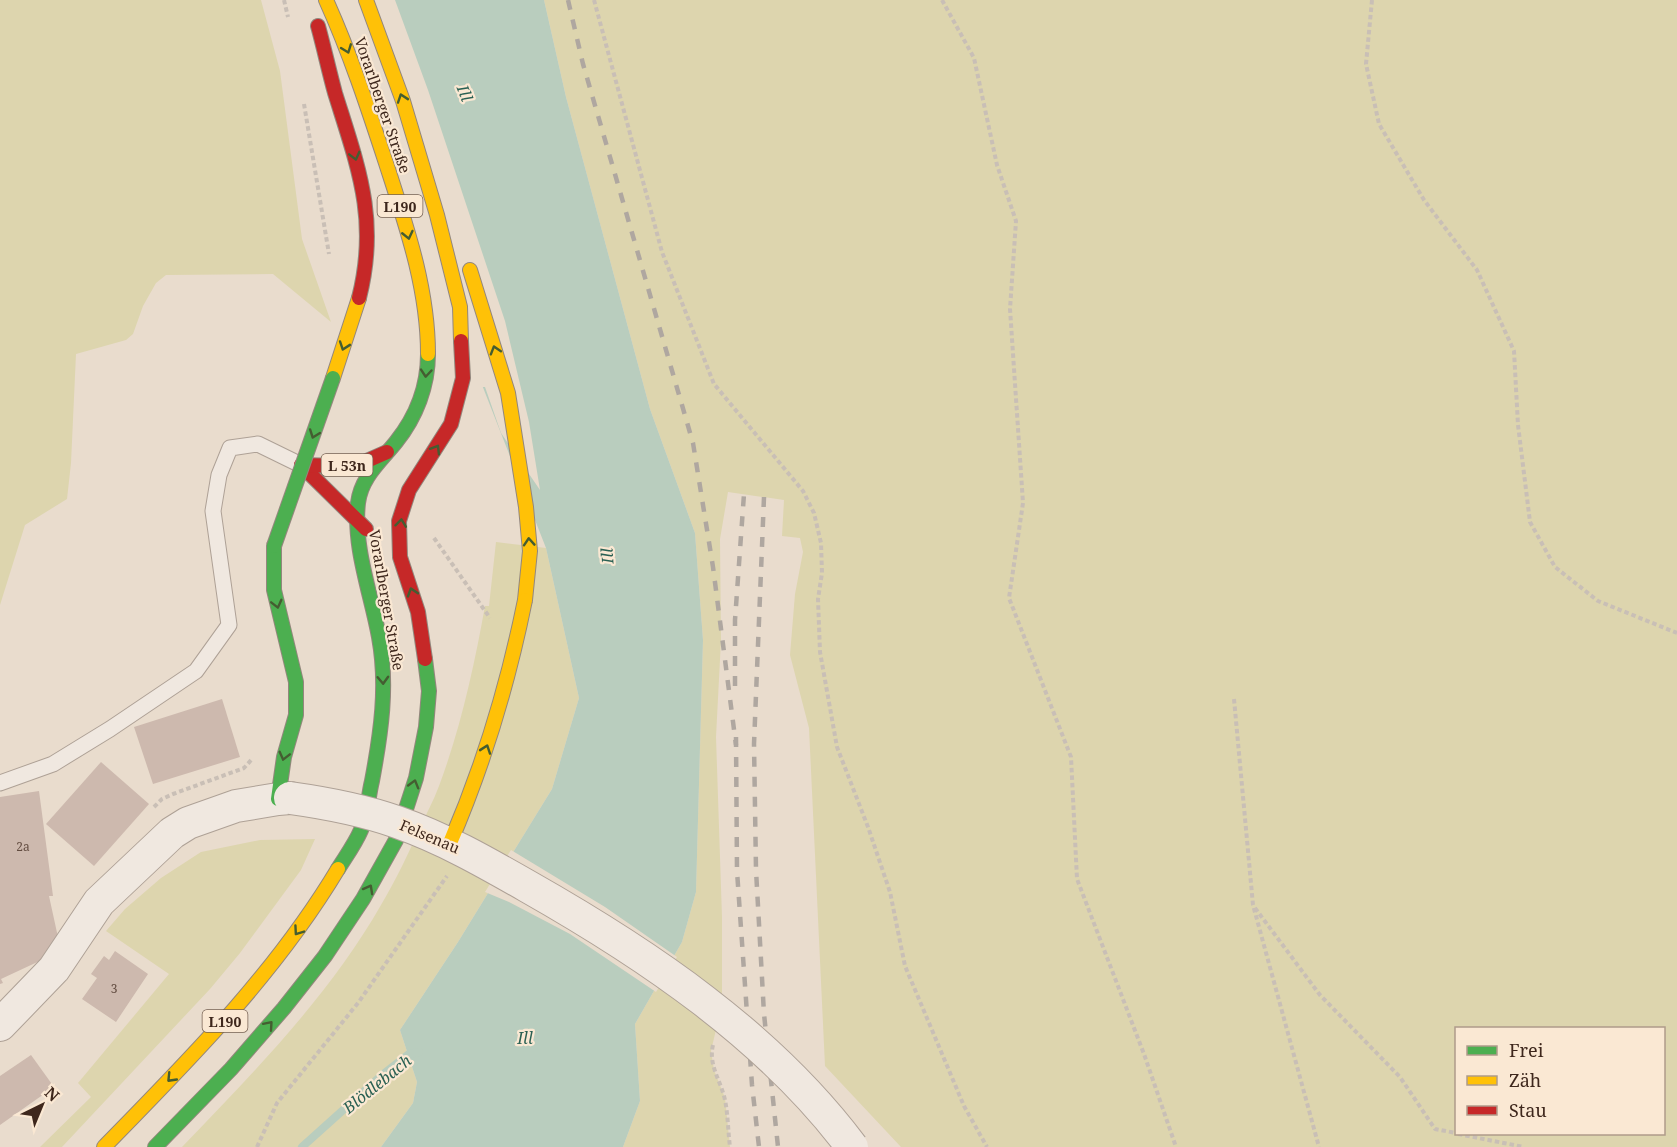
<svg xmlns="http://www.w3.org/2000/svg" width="1677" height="1147" font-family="'Noto Serif',serif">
<rect width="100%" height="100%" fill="#e9dccd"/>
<g fill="#ddd5ae" fill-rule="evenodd">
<polygon points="0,0 261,0 280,71 302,239 331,322 273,274 166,275 156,283 143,306 133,334 126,340 76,354 71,463 67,499 25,525 0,605"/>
<path d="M544,0H1677V1147H901L825,1066L809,728L790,655L795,594L803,552L800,538L782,536L784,500L728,492L720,539L721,640L716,737L722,917V1004L711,1051L714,1070L725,1098L730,1147H623L640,1101L635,1024L682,942L696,892L703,640L695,533L650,409L566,97ZM1456,1028H1664V1134H1456Z"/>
<path d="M496,542L546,548L579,698L552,789L458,942L400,1030L417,1082L413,1103L381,1147H182C254,1072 329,996 381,905C396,880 408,854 420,828C426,814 434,800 439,786C461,727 474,667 485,606H489Z"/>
<polygon points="315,839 301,870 240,953 210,989 62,1147 40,1147 91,1097 78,1083 169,974 106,931 125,909 161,878 201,852 260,840"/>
</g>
<polygon fill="#b9cdbe" points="331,0 544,0 566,97 650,409 695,533 703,640 696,892 682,942 635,1024 640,1101 623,1147 381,1147 413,1103 417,1082 400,1030 458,942 552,789 579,698 546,548"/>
<g fill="#e9dccd">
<polygon points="328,0 395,0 428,90 505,321 529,422 540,490 501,433 485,387 480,387"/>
<polygon points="511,850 605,907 677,957 656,992 570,934 509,902 485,892"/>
</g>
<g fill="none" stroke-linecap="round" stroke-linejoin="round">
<polyline stroke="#b9cdbe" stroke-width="8" points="302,1147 381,1076 409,1054 419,1052"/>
</g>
<g fill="#cdb9ae">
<polygon points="222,699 240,757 153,784 134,727"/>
<polygon points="101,762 149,804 94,866 46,824"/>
<polygon points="39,791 53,896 49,896 61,951 1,979 3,983 0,984 0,797"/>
<polygon points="115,951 148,974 116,1022 82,999 97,978 91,974 104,956 109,960"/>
<polygon points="31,1055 54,1087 0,1125 0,1076"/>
</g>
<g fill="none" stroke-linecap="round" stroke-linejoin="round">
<defs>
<polyline id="lane" points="0,783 53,764 110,729 196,671 229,625 213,511 219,475 230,448 258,444 301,465"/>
<polyline id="street" points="0,1025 54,969 99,902 172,833 188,823 236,806 278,799 290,798"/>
<g id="fast">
<polyline points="274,546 274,590 296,682 296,715 284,757 278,799"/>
<path d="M338,869C346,856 355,844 361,830C368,814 368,797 372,781C381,733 388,686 379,637C371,593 353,547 358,503C361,477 381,461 396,442C416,417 428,386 428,354"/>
<polyline points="155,1147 231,1069 284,1008 325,956 363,899 396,840 416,778 426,727 429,691 425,659"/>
</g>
<g id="slow">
<path d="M326,0C350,53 368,108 386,163C406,225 428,288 428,354"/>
<polyline points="366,0 403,101 437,215 460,307 461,341"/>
<polyline points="470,270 508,393 526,507 530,551 525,600"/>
<polyline points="333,378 359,298"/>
<path d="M104,1147C189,1060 275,974 338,869"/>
</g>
<g id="jam">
<path d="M318,26C324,48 329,71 335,93C358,167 379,219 359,298"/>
<polyline points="301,465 366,529"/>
<polyline points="301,465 343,466 362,463 387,452"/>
<polyline points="425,659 418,612 400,557 399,521 409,490 451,424 463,378 461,341"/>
</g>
</defs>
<use href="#lane" stroke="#aea196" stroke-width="17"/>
<use href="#street" stroke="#aea196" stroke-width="34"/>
<use href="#fast" stroke="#93877d" stroke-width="16"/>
<use href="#slow" stroke="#93877d" stroke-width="16"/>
<use href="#jam" stroke="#93877d" stroke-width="16"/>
<g stroke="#c9bfb6" stroke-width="4" stroke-dasharray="4.5 3" stroke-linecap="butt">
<polyline points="284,0 288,17"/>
<polyline points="594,0 662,252 714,384 803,491 814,513 821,543 822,573 818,599 820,652 837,747 868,827 890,892 905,966 964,1106 987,1147"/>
<polyline points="942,0 974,58 997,165 1016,221 1010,309 1023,503 1009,598 1071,757 1077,879 1144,1054 1176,1147"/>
<polyline points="1372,0 1366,64 1379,124 1424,200 1477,270 1514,351 1518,425 1530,522 1555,567 1598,601 1677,633"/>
<polyline points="304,104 329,254"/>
<polyline points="434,538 490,618"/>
<polyline points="1234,699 1253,905 1319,1147"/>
<polyline points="154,807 162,799 173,794 244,768 253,758"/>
<polyline points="1255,908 1320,995 1400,1077 1435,1129 1456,1133"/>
<path d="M713,1045C708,1065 721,1081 725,1100C728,1115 728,1131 730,1147"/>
<polyline points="1458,1134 1524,1147"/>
<polyline points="257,1147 277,1103 358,1003 447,876"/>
</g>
<use href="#lane" stroke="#f0e8e0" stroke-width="15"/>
<use href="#street" stroke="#f0e8e0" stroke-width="32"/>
<use href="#fast" stroke="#4caf50" stroke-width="14"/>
<use href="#slow" stroke="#ffc107" stroke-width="14"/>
<use href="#jam" stroke="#c62828" stroke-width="14"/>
<g stroke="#afa7a0" stroke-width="4.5" stroke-dasharray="10 10" stroke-linecap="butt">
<polyline points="568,0 583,64 693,443 713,567 736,745"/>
<polyline points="764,497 754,744 756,870 764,1014 778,1147"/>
<polyline points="735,686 735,620 744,494"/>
<polyline points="736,737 737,871 752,1085 759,1147"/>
</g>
<defs>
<path id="street-bridge" d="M290,798C326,803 363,810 397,822C443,838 485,862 527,886C647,954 769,1036 852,1147"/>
<polyline id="fast-bridge" points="274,546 333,378"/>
<path id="slow-bridge" d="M450,843C484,764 508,684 525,600"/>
</defs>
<use href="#street-bridge" stroke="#aea196" stroke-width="34" stroke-linecap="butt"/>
<use href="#fast-bridge" stroke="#93877d" stroke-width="16" stroke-linecap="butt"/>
<use href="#slow-bridge" stroke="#93877d" stroke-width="16" stroke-linecap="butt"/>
<use href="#street-bridge" stroke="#f0e8e0" stroke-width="32"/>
<use href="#fast-bridge" stroke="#4caf50" stroke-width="14"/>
<use href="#slow-bridge" stroke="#ffc107" stroke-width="14"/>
</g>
<defs><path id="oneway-chevron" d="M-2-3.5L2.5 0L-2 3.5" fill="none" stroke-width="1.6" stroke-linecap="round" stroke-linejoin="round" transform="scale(1.5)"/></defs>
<g stroke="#445d31">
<use href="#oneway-chevron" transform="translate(347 49) rotate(69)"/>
<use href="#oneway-chevron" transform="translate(402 98) rotate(-109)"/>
<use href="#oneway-chevron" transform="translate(355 156) rotate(76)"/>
<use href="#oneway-chevron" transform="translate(408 235) rotate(77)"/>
<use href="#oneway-chevron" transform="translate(344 346) rotate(109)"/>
<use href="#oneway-chevron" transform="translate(495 350) rotate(-107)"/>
<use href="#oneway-chevron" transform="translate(426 373) rotate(95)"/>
<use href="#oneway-chevron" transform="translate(314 434) rotate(110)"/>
<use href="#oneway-chevron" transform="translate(436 449) rotate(-59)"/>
<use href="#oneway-chevron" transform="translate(401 523) rotate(-83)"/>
<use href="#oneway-chevron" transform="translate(529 542) rotate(-94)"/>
<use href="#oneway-chevron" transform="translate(412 592) rotate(-108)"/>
<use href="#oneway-chevron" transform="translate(277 604) rotate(76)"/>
<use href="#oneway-chevron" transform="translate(383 680) rotate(88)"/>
<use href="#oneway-chevron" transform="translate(486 749) rotate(-71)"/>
<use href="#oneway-chevron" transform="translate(284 756) rotate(104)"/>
<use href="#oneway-chevron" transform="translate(414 784) rotate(-74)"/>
<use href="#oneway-chevron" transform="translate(369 889) rotate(-61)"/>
<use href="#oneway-chevron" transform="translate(298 931) rotate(125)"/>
<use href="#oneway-chevron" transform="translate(269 1025) rotate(-49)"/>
<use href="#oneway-chevron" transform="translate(171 1078) rotate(134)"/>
</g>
<g text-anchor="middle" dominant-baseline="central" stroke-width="4.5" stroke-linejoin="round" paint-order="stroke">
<g font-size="12" fill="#624c40">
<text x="23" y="846">2a</text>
<text x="114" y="988">3</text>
</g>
<g fill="#fae8d3" stroke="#766153" stroke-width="1.5">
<rect x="377.5" y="195" width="45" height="22" rx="4.5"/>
<rect x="321.5" y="454" width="51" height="22" rx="4.5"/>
<rect x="202.5" y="1010" width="45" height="22" rx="4.5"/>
</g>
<g font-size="14" font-weight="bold" fill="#3e271c">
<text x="400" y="206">L190</text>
<text x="347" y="465">L 53n</text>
<text x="225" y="1021">L190</text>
</g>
<g font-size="15" fill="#3e271c" stroke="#fae8d3">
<text transform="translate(383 105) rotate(71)">Vorarlberger Straße</text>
<text transform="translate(387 600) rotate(80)">Vorarlberger Straße</text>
<text transform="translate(430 836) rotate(23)">Felsenau</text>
</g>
<g font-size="16" font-style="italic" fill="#2a6053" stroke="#fae8d3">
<text transform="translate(465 93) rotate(69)">Ill</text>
<text transform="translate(607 556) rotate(-93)">Ill</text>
<text x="525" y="1038">Ill</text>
<text transform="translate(377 1084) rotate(-39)">Blödlebach</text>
</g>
</g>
<rect x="1455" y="1027" width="210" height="108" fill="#fae8d3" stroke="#af9b8a" stroke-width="1.5"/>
<rect x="1467" y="1046" width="30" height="9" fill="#4caf50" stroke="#af9b8a" stroke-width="1.5"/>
<text x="1509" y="1057" font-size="18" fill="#3e271c">Frei</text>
<rect x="1467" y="1076" width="30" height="9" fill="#ffc107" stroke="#af9b8a" stroke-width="1.5"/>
<text x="1509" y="1087" font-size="18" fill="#3e271c">Zäh</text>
<rect x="1467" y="1106" width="30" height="9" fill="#c62828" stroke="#af9b8a" stroke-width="1.5"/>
<text x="1509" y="1117" font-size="18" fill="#3e271c">Stau</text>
<g transform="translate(42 1105) rotate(43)" stroke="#fae8d3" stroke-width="4.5" paint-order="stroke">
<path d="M0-4.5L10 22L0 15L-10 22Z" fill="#3e271c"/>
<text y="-9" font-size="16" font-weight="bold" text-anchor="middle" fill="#3e271c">N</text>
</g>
</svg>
